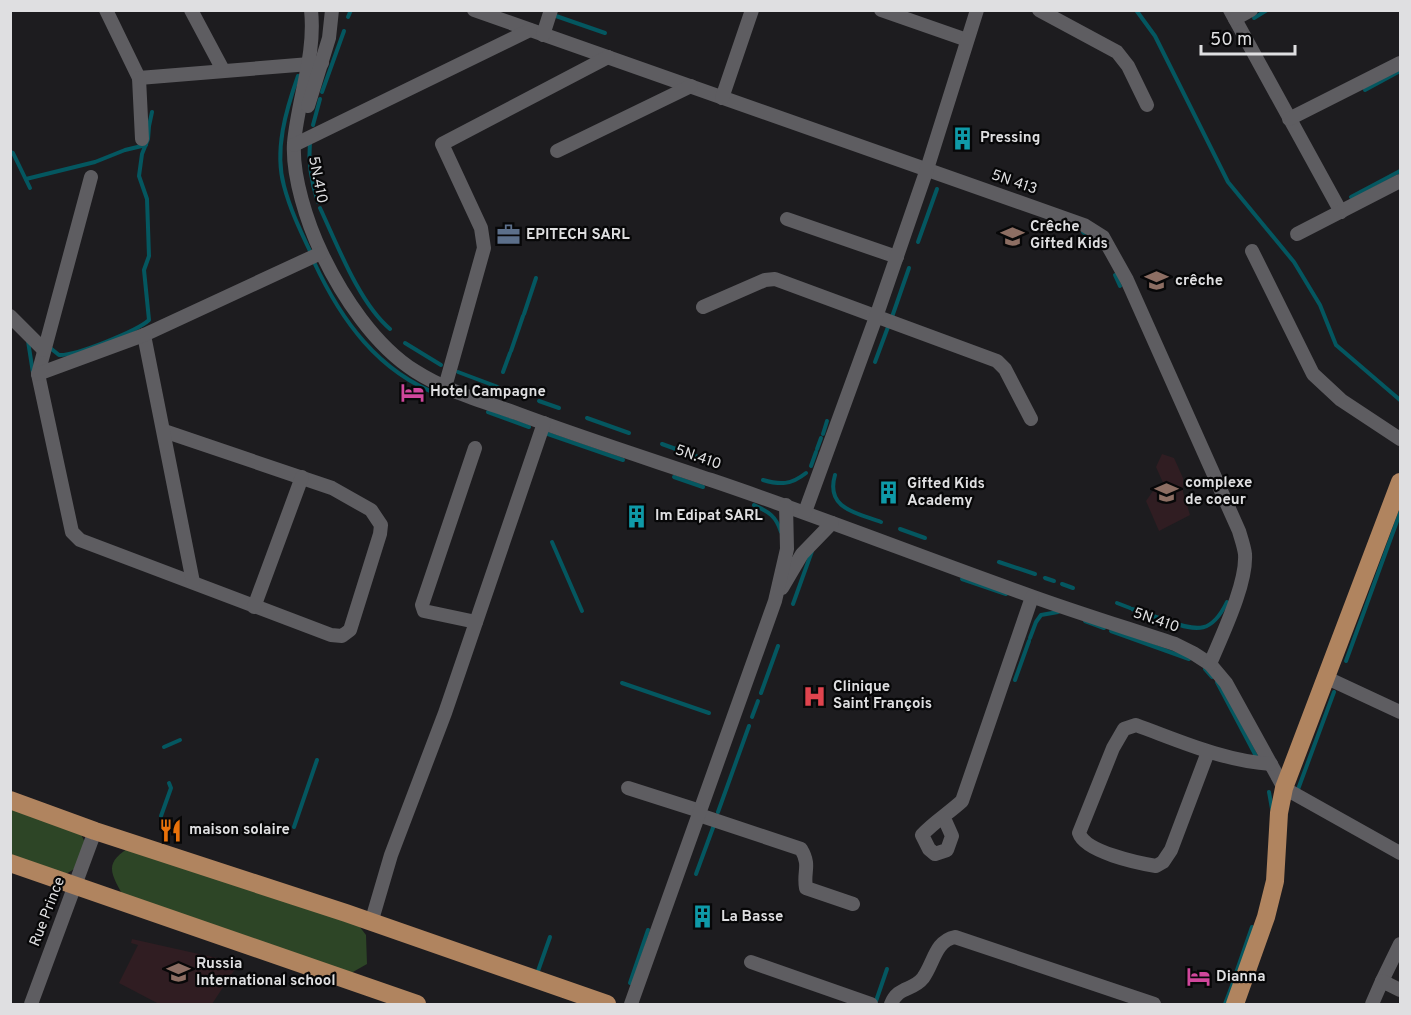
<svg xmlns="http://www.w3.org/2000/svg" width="1411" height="1015" font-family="Overpass,sans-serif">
<rect width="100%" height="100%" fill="#1d1c1f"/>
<g fill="#301d22">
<polygon points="1162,454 1174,458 1183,478 1183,492 1190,515 1159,531 1146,501 1153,491 1151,489 1164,485 1156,467"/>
<polygon points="132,939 239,963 212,1004 159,1004 119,983 138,945 131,943"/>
</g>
<g fill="#2d4526">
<path d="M10,800L80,832L87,847C73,890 43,874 11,862Z"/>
<path d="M134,845L356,922L366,935L367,964L344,977L126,901C111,873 101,863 134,845Z"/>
</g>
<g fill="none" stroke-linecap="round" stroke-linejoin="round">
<g stroke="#045760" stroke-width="4">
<polyline points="1136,10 1155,36 1228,182 1294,262 1320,305 1336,345 1400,400"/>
<polyline points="556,16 605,33"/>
<polyline points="348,17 351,10"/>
<polyline points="1254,18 1267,10"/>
<path d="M298,76C286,110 274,150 284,186C290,209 300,230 310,251"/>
<polyline points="1365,90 1400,71"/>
<polyline points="322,92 344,31"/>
<polyline points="313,125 320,99"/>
<path d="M310,141C308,162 311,182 318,202"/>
<polyline points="10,152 13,153 30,188"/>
<polyline points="26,179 95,162 125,150 146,145"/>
<polyline points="1351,197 1400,171"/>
<path d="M320,208C337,244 359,303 390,329"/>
<polyline points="1083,232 1098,245"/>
<polyline points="918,242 937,189"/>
<path d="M314,262C341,320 378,372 440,395"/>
<polyline points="1115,275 1120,286"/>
<polyline points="524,314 536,278"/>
<polyline points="892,317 909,268"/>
<polyline points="28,341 33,373"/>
<polyline points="405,343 441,365"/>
<path d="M49,347L59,355C75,356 137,331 149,320L144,270L149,256L147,199L139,176L142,154L148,139L149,126L152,112"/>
<polyline points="511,351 523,316"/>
<polyline points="875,362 888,327"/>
<polyline points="458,372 498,387"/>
<polyline points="503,372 510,353"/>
<polyline points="539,401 559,408"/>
<polyline points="488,412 529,427"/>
<polyline points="587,418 629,433"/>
<polyline points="545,433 623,460"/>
<polyline points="823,434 827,421"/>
<polyline points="662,444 709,461"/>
<polyline points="817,449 821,438"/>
<polyline points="811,466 816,452"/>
<path d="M835,475C825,509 857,513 881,522"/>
<polyline points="674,477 703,487"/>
<path d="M763,480C780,485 791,485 806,473"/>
<path d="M754,505C769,512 776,516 781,532"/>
<polyline points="900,529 925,538"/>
<polyline points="552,542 582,611"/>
<polyline points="999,562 1035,574"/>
<polyline points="1045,578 1054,581"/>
<polyline points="962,579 1006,594"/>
<polyline points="1062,584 1073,588"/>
<polyline points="1117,603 1130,608"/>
<polyline points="793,604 812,551"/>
<polyline points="1132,609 1150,615"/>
<polyline points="1153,616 1165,620"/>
<polyline points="1085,621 1104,628"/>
<path d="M1168,621C1198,632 1212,633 1227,602"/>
<polyline points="1111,631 1189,659"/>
<polyline points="1030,638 1036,622 1041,615 1058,612"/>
<polyline points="1346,661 1400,513"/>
<polyline points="1205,669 1212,677"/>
<polyline points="1015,680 1029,641"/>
<polyline points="1217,682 1257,758"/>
<polyline points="622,683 709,713"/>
<polyline points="761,693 778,646"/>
<polyline points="752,717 758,701"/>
<polyline points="164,747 180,740"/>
<polyline points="1269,792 1272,809"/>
<polyline points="1297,792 1334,692"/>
<polyline points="718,812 749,726"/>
<polyline points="161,816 171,788 169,783"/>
<polyline points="294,827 317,760"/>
<polyline points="696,874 714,825"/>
<polyline points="538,971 550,937"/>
<polyline points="1235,976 1252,927"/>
<polyline points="630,983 648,930"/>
<polyline points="874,1001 876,1001 887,969"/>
<polyline points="1225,1004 1233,983"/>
</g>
<g stroke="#5e5d61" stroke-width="14">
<polyline points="106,10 139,78 322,63"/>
<polyline points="191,10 223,70"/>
<path d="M311,10C316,55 298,98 294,143C292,176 307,223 322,254C342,296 375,346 415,371C446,391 482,401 516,413C580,437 646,458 711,480C818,516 924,558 1031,596C1078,613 1127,628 1175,644L1193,653L1210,664L1226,683L1284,788L1400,853"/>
<path d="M474,10L1084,225L1103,237L1127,280L1239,531C1241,538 1244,546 1245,554C1247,584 1222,635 1210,664"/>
<polyline points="881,10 967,40"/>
<polyline points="1039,10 1117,52 1128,66 1147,105"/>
<polyline points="1230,10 1341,212"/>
<polyline points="1235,19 1251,10"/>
<polyline points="543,35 551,10"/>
<polyline points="139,78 142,139"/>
<polyline points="722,98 752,10"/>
<polyline points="308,106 329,38 332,10"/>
<polyline points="1289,119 1400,63"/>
<polyline points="294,145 530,30"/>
<polyline points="557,151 691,86"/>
<polyline points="91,177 38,374 72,532 80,540 331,635 342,636 350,630 380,534 381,525 371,510 332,488 164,431"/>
<polyline points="787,219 897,257"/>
<polyline points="1297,234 1400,181"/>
<polyline points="1252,251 1313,374 1341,400 1400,439"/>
<polyline points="703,307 765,280 775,279 997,361 1005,369 1031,419"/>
<polyline points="10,316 44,350"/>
<polyline points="144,335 193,582"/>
<polyline points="38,374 144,335 321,253"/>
<polyline points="445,387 484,248 481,228 442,144 608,57"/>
<polyline points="475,448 422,605 424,611 476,622"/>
<polyline points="805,512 876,317 927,169 977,10"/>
<polyline points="782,588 802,554 832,523"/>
<polyline points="254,607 302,477"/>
<polyline points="1327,678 1400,712"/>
<path d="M1208,752L1171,850L1163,862L1156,866C1138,863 1085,852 1079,833L1113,748L1124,729L1136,725C1180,741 1224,761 1271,764"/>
<polyline points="628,788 700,811"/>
<path d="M699,815L801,849C811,866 803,871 806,888L853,904"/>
<path d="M944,818L952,836L947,850L935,854L929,849L922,835C934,822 949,813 962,801L1032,597"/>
<polyline points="371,923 391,855 445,713 544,423"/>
<polyline points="751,962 871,1004"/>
<polyline points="1382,981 1400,944"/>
<polyline points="31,1004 95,831"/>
<polyline points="631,1004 775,601 787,549 786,505"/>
<path d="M891,1004C898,986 913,991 923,978C934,963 935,941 955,937L1154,1004"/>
<polyline points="1372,1004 1382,981 1400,990"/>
</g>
<g stroke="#b0845f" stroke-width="18">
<polyline points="10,800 95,831 346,913 607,1004"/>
<polyline points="10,863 417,1004"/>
<polyline points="1235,1004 1266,917 1275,881 1279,813 1284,788 1400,482"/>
</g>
</g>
<defs>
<symbol id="building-bare" viewBox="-9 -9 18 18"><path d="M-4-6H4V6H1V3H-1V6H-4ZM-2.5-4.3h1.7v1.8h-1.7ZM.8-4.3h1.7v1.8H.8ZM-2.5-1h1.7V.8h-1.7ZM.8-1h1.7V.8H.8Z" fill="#0f9aa8" stroke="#070708" stroke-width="2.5" paint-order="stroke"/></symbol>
<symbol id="office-bare" viewBox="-9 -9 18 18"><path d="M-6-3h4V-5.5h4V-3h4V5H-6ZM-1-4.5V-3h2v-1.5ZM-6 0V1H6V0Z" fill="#5c6f8a" stroke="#070708" stroke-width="2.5" paint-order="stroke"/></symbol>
<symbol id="school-bare" viewBox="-9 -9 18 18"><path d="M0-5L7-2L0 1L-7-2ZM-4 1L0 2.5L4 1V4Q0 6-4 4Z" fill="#8d6e63" stroke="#070708" stroke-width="2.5" paint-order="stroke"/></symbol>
<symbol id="hotel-bare" viewBox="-9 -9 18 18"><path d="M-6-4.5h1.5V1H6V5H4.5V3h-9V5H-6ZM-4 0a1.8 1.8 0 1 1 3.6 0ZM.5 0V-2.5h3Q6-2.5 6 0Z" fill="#d1479c" stroke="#070708" stroke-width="2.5" paint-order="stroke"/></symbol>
<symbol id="hospital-bare" viewBox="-9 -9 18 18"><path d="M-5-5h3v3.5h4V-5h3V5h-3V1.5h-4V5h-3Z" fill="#e0444e" stroke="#070708" stroke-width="2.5" paint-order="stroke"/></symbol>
<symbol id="restaurant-bare" viewBox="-9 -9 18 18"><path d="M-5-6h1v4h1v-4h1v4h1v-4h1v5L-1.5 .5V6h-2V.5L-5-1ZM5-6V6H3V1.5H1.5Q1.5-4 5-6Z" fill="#e8710a" stroke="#070708" stroke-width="2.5" paint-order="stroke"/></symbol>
</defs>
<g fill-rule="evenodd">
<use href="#building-bare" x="946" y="122" width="33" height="33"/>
<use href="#office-bare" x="492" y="218" width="33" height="33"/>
<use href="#school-bare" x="996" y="220" width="33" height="33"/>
<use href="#school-bare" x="1140" y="264" width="33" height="33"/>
<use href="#hotel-bare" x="396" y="376" width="33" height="33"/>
<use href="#school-bare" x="1150" y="476" width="33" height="33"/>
<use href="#building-bare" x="872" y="476" width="33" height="33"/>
<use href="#building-bare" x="620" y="500" width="33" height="33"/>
<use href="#hospital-bare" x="798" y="680" width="33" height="33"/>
<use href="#restaurant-bare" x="154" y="814" width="33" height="33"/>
<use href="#building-bare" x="686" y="900" width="33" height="33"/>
<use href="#school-bare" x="162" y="956" width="33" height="33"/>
<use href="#hotel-bare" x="1182" y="960" width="33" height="33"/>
</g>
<g text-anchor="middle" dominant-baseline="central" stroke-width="4.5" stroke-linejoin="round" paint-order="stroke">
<g font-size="15" font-weight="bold" fill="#dfdfe1" stroke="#070708" text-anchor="start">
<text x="980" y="138">Pressing</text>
<text x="1030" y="227">Crêche<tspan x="1030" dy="17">Gifted Kids</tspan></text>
<text x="526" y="235">EPITECH SARL</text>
<text x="1175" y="281">crêche</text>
<text x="430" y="392">Hotel Campagne</text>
<text x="1185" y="483">complexe<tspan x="1185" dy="17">de coeur</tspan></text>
<text x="907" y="484">Gifted Kids<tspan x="907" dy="17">Academy</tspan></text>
<text x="655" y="516">Im Edipat SARL</text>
<text x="833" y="687">Clinique<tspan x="833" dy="17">Saint François</tspan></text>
<text x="189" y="830">maison solaire</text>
<text x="721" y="917">La Basse</text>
<text x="196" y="964">Russia<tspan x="196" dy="17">International school</tspan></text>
<text x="1216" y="977">Dianna</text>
</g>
<g font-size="15" fill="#dfdfe1" stroke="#070708">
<text transform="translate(317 180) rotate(79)">5N.410</text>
<text transform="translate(1014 183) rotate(19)">5N 413</text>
<text transform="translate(698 458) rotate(19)">5N.410</text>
<text transform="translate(1156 621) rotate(19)">5N.410</text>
<text transform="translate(48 912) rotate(-69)">Rue Prince</text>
</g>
</g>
<rect width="1411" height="1015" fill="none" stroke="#dfdfe1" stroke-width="24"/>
<path d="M1201 45v9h94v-9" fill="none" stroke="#dfdfe1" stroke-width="3"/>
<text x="1210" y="45" font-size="18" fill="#dfdfe1" stroke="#070708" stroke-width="4.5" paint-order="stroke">50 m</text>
</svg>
